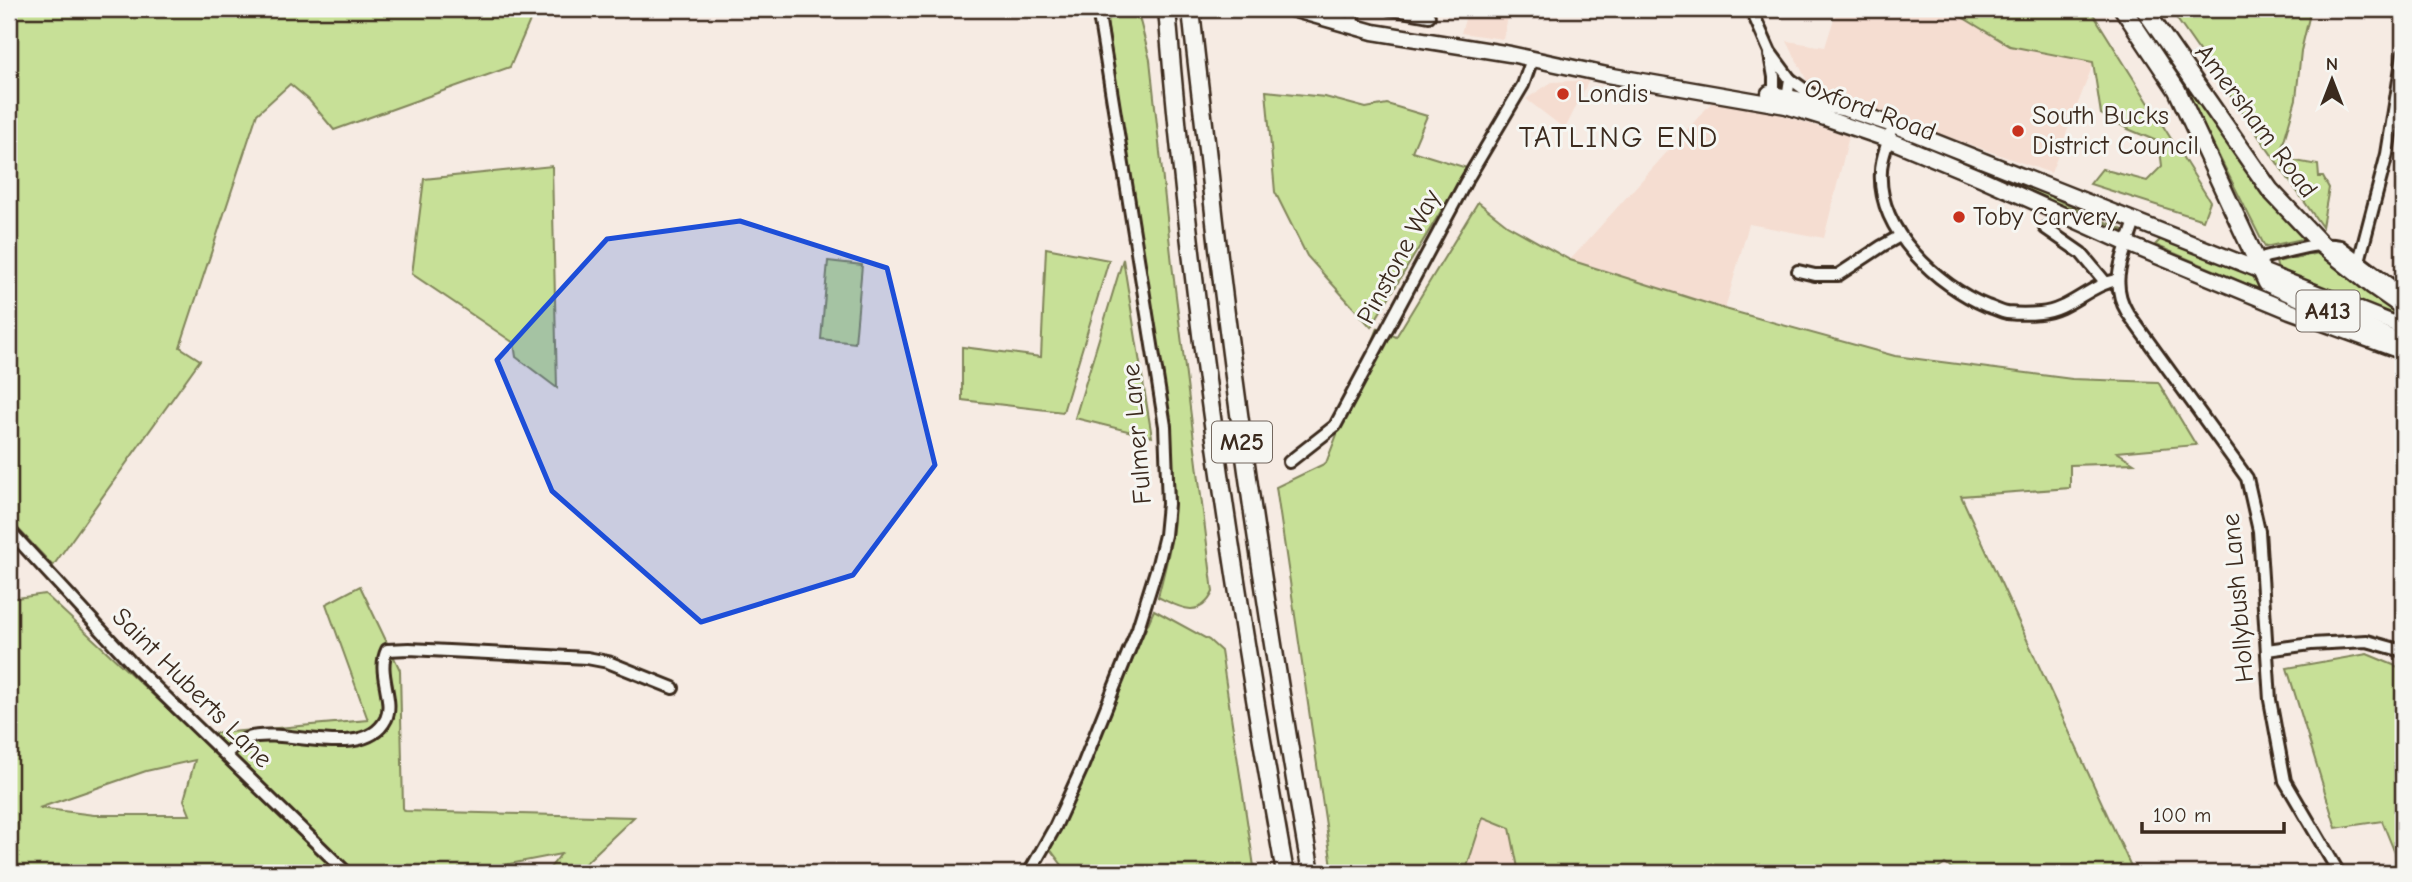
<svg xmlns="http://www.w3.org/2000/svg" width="2412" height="882" font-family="'Comic Neue',sans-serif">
<rect width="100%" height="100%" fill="#f6ebe3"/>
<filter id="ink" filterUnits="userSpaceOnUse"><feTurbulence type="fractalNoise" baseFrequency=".0143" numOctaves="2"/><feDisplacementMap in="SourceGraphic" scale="14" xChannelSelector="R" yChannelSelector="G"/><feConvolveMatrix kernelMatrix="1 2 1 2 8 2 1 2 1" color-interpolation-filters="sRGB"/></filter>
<g filter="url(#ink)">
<g fill="#f5ddd1">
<polygon points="1468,9 1510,9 1503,39 1461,33"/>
<polygon points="1837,9 1949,9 2010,46 2094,62 2051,173 1811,89 1787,41 1825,47"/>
<polygon points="1589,80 1565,129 1526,99 1552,82"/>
<polygon points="1712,102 1772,112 1849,136 1824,238 1749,224 1725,309 1570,260"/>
<polygon points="1482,817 1510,828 1519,873 1465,873"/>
</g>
<g fill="#c7e097" stroke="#81855a" stroke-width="2" fill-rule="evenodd">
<polygon points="9,9 535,9 510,67 334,130 309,100 290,84 257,114 180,347 200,360 53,566 9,519"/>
<path d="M1116,9H1137L1150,60L1172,264L1213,592C1200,620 1179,607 1158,597C1164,572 1172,546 1174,520C1176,492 1173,465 1171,437L1107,22Z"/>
<polygon points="1949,9 2090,9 2210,201 2203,220 2090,184 2102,169 2147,181 2162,166 2159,142 2128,129 2101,114 2093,62 2010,46"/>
<polygon points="2170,9 2311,9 2301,51 2296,99 2279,158 2318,165 2319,177 2323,177 2329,188 2322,227"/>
<polygon points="2177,63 2307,238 2265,247 2175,69"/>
<polygon points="1266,91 1325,97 1366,108 1387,104 1427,116 1412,151 1467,168 1371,327 1307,256 1275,192"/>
<polygon points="552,166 557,388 516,357 514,343 412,274 424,179"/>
<polygon points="1992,170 2006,173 2064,203 2123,230 2110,233 1998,181"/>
<polygon points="1478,202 1507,225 1570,260 1725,309 1895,356 2072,379 2158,382 2196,445 2117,452 2134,463 2070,465 2070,488 1961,496 2134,873 1958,873 1945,864 1932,873 1519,873 1510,828 1483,817 1465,873 1333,873 1276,487 1326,463 1378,328 1396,337"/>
<polygon points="2161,239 2255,275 2266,292 2155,245"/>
<polygon points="1046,248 1109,260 1063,412 962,400 962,347 1041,357"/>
<polygon points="2323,252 2403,314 2403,321 2278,270 2276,262"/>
<polygon points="1123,259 1152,437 1075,418"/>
<polygon points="828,261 862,265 855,343 821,339"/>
<path d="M360,586L400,670L403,808L405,811L634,817L575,873H546L561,854L463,873H9V599L45,594L196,735L368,720L326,604ZM195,760L184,800L190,815H94L39,808L146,771Z"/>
<polygon points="1154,610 1209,640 1221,651 1255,873 1068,873 1050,849"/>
<polygon points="2367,654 2403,669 2403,873 2382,821 2336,828 2287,668"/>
</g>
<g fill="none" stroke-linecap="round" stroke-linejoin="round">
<defs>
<g id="minor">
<polyline points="1390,9 1429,16"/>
<polyline points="1751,9 1770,52 1790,79 1786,104"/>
<polyline points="1351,26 1355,9"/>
<polyline points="1770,55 1774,77 1774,101"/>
<polyline points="1790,79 1822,102"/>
<path d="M1890,134C1887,146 1881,159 1881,171C1877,230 1938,286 1987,306C1994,308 2001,312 2007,313C2017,314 2030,314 2040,313C2069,311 2090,284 2118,280"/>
<path d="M2135,221C2125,254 2108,280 2127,312L2247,478L2259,531L2270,700L2285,781L2339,873"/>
<polyline points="2045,228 2081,253 2106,283"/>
<polyline points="2359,261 2387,154 2403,55"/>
<path d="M2258,264L2265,257C2288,252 2316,241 2340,246L2403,294"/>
<polyline points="1798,271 1815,275 1838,275 1882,246 1900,236"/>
<polyline points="1289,462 1335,426 1465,183 1523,85 1532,59"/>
<polyline points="9,530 138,670 347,873"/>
<polyline points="2267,650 2311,644 2367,641 2403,651"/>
<path d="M226,754C233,748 239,741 248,738C284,726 364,763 386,719C395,700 376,672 387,650L409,649L587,658L608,662L673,688"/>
<polyline points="1029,873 1055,827 1081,770 1138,628 1158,564 1165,535 1168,504 1165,426 1098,9"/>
</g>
<g id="major">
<polyline points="1292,9 1373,32 1510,54 1607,75 1786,106 1825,118 1889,140 1983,179 2128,244 2290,311 2403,352"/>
<polyline points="1769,93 1845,109 1893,125 2403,327"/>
</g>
<g id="highway">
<path d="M1167,9C1190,299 1234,587 1285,873"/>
<path d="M1191,9C1196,61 1203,114 1209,167C1234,404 1270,638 1311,873"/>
<polyline points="2123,9 2177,90 2267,283 2403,344"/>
<polyline points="2144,9 2270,190 2322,245 2373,286 2403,307"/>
</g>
</defs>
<use href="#minor" stroke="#3b2a1e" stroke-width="16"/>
<use href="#major" stroke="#3b2a1e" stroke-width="19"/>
<use href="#highway" stroke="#3b2a1e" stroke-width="21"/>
<use href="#minor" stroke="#f6f6f2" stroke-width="10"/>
<use href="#major" stroke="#f6f6f2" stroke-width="14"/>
<use href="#highway" stroke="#f6f6f2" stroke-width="16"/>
</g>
</g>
<path fill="#1d4ed8" fill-opacity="0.2" stroke="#1d4ed8" stroke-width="5" stroke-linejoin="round" d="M740,221L887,268L935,465L853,575L701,622L552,491L497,360L607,239Z"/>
<g fill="#c8321e" stroke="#f6f6f2" stroke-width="2.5">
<circle cx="1563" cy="94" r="7"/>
<circle cx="2018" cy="131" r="7"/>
<circle cx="1959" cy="217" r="7"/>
</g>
<g text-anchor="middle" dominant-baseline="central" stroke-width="6" stroke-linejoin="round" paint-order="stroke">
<g fill="#f6f6f2" stroke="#73675e" stroke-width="2">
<rect x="2296.5" y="290.5" width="63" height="41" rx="5"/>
<rect x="1212" y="421.5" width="60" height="41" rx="5"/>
</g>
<g font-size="24" font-weight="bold" fill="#3b2a1e">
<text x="2328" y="311">A413</text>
<text x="1242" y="442">M25</text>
</g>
<g font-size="26" fill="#3b2a1e" stroke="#f6f6f2" text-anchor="start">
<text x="1577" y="94">Londis</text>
<text x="2032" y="116">South Bucks<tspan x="2032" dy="30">District Council</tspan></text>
<text x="1973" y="217">Toby Carvery</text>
</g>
<g font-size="26" fill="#3b2a1e" stroke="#f6f6f2">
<text transform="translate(1870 110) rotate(20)">Oxford Road</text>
<text transform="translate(2256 121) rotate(53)">Amersham Road</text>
<text transform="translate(1399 257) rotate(-62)">Pinstone Way</text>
<text transform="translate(1137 434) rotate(-95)">Fulmer Lane</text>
<text transform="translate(2238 598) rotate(-95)">Hollybush Lane</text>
<text transform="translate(192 688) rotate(45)">Saint Huberts Lane</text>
</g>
<g font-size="30" letter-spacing="2" fill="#3b2a1e" stroke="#f6f6f2">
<text x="1619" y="137">TATLING END</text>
</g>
</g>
<rect width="2412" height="882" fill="none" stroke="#f6f6f2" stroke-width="35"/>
<rect x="18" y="18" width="2377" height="847" fill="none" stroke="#3b2a1e" stroke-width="2.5" filter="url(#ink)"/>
<g transform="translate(2332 80)" stroke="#f6f6f2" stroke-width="5" paint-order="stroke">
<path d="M0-5L12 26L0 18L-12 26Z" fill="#3b2a1e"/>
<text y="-10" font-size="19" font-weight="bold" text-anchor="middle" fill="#3b2a1e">N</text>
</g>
<path d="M2142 822v10h142v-10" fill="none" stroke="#3b2a1e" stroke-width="3.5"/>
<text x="2153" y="822" font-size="21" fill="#3b2a1e" stroke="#f6f6f2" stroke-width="5" paint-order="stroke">100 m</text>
</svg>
